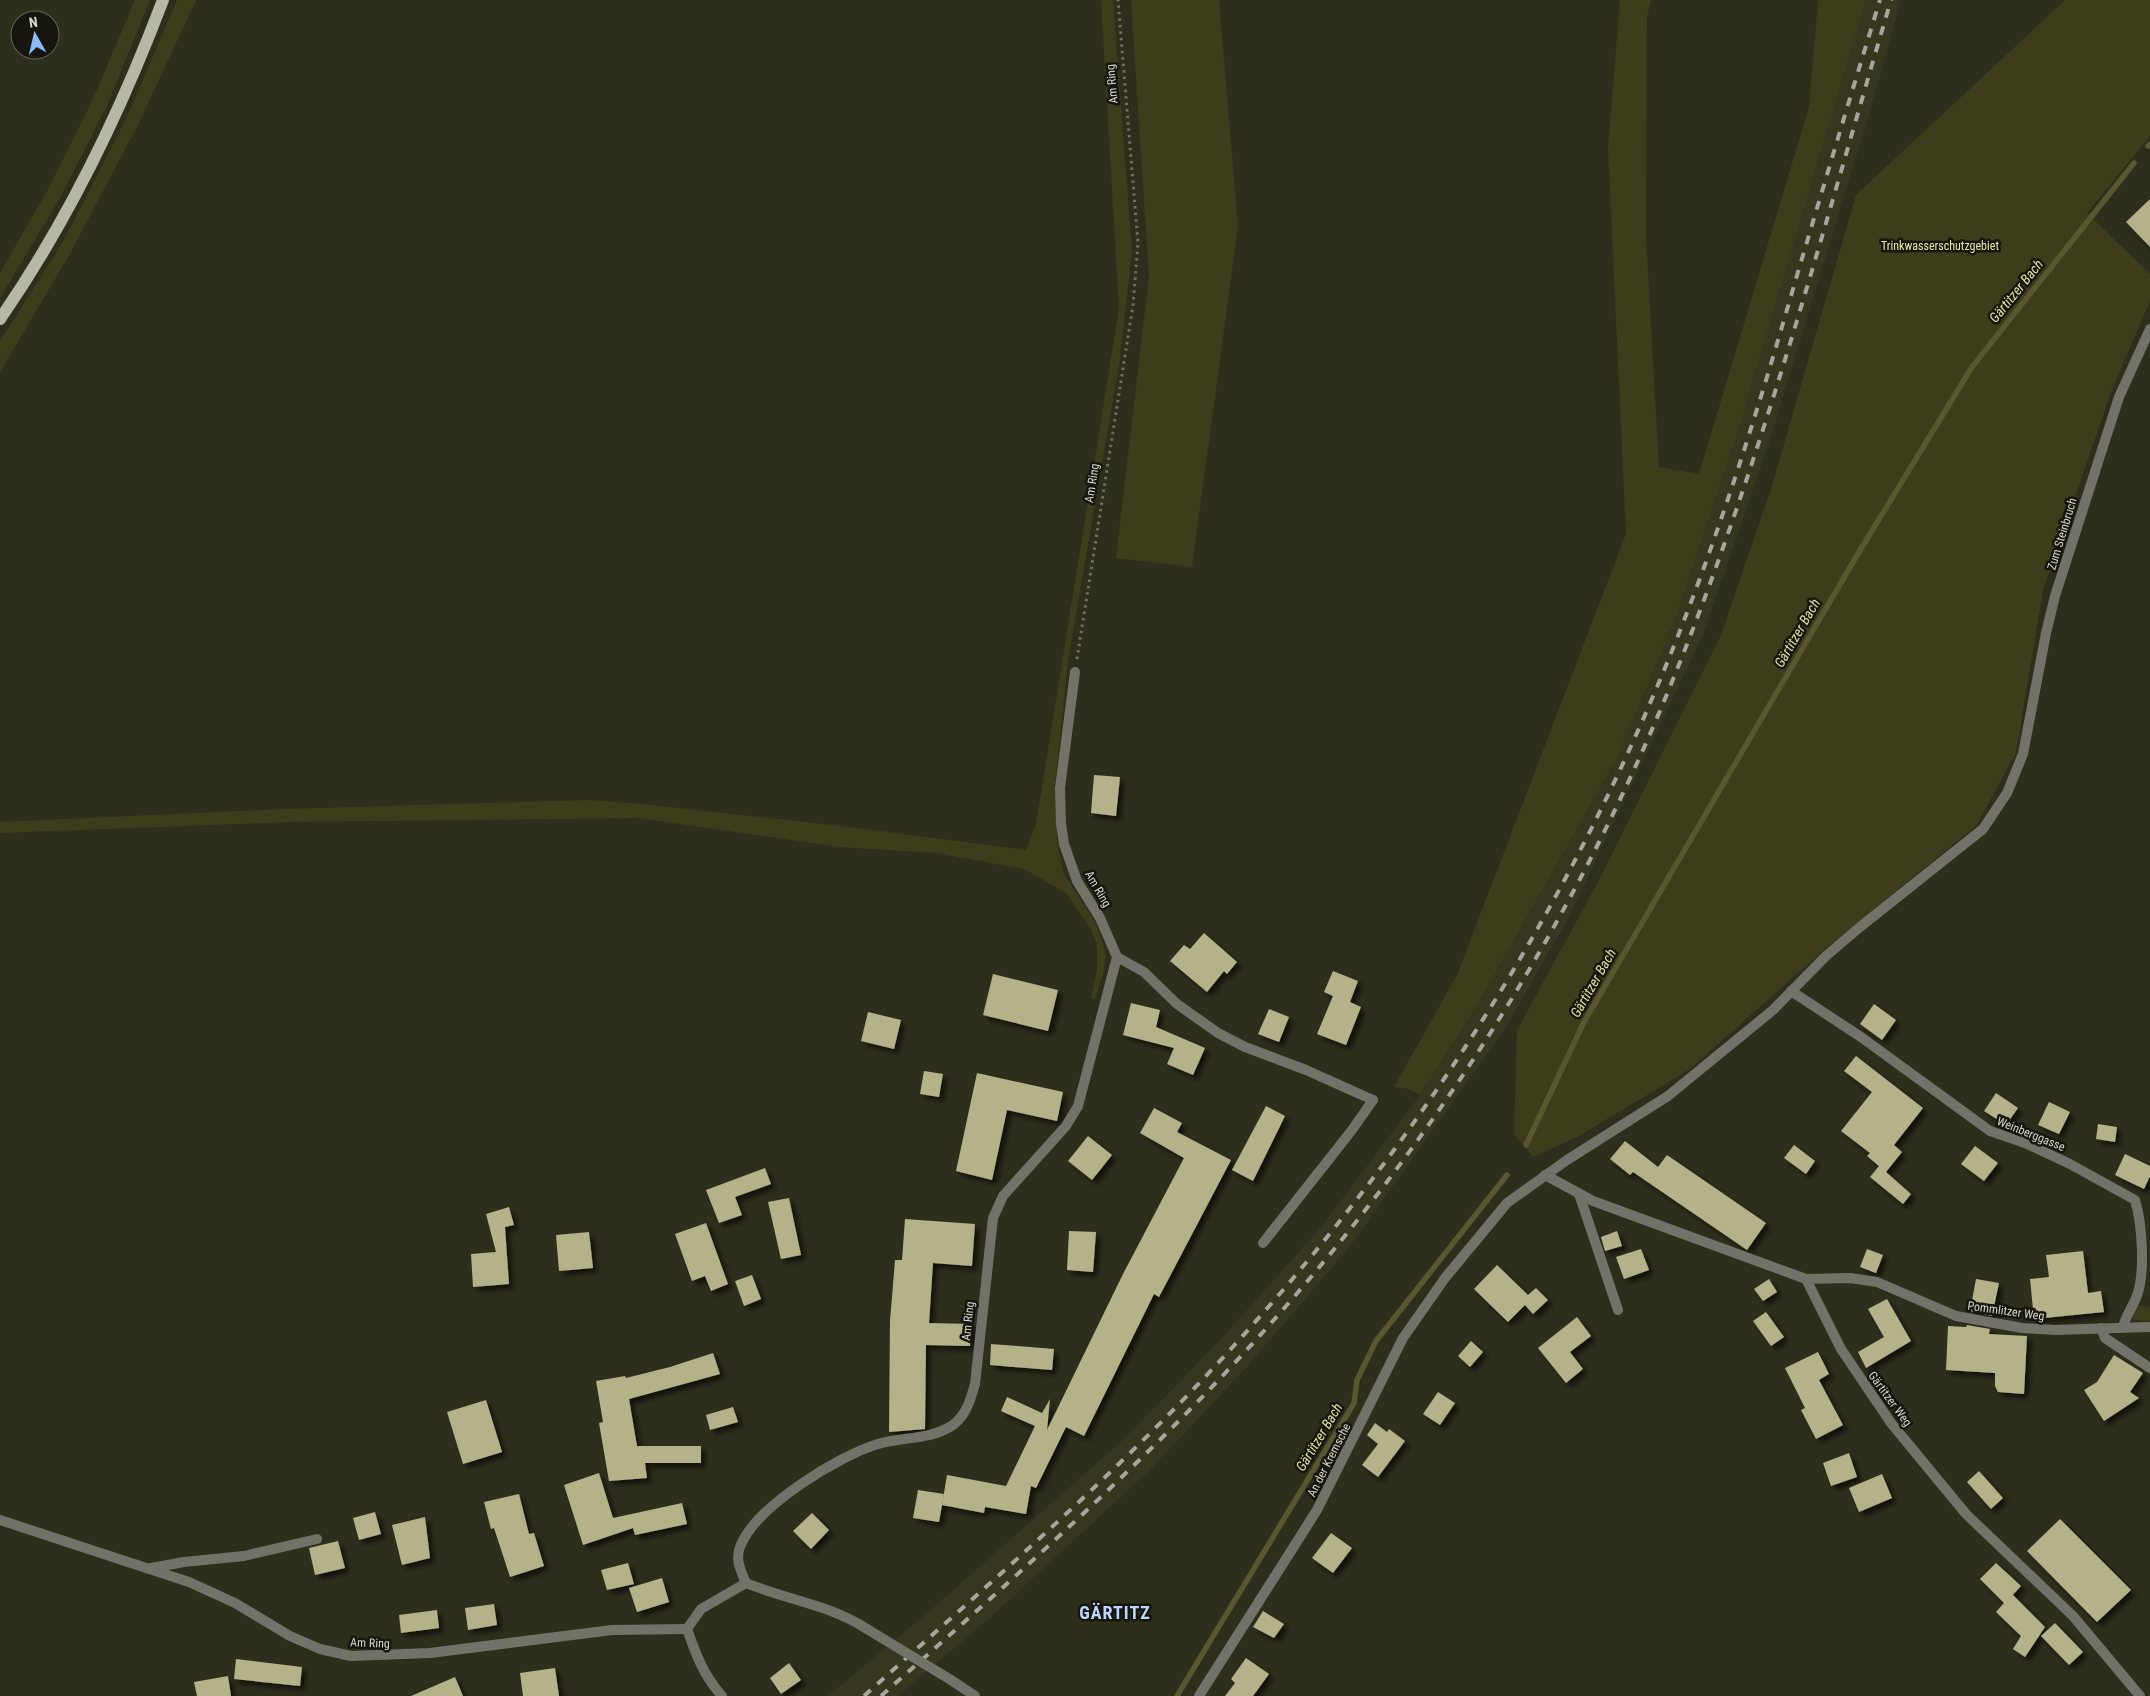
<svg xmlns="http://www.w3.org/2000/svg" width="2150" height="1696" font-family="'Roboto Condensed',sans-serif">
<defs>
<filter id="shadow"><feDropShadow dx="4.5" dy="4.5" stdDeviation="2.5" flood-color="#0009"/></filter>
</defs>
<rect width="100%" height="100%" fill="#2e2e1d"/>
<polygon fill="#37361e" points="1866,0 1901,0 1869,115 1768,446 1703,635 1567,921 1505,1029 1351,1245 1247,1367 1149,1471 993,1615 898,1696 828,1696 926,1614 1123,1440 1221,1339 1321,1227 1420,1095 1475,1009 1617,758 1674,622 1736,438"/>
<g fill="#3e3d1b">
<polygon points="135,0 150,0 106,108 60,198 0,298 0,273 46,193 93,99"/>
<polygon points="177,0 196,0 138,125 68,257 0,372 0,341 58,250 79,211 126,119"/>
<polygon points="1101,0 1113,0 1132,252 1120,359 1068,661 1055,785 1057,841 1063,872 1096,924 1106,954 1104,970 1095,1000 1091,998 1097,970 1097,945 1091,929 1066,893 1024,869 937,853 839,847 639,818 288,822 0,833 0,822 286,809 590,800 642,804 841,826 1026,850 1036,824 1119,309"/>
<polygon points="1131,0 1219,0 1238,226 1192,567 1116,558 1149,276"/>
<polygon points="1620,0 1651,0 1647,17 1646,238 1659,467 1699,474 1809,107 1818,0 1866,0 1736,438 1674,622 1617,758 1475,1009 1420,1095 1409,1089 1394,1087 1457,975 1626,534 1608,148"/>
<polygon points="2065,0 2150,0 2150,136 2087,213 2150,274 2150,301 2113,387 2043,590 2016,753 1976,826 1825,949 1690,1069 1579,1136 1533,1157 1514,1134 1517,1030 1599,880 1721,635 1771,489 1856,195"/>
<polygon points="2136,1305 2150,1307 2150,1321 2134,1320 2130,1314"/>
</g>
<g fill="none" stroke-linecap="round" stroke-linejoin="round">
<g stroke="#585730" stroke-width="5.5">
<polyline points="2148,146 2150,144"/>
<polyline points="1526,1145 1584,1022 1856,557 1972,367 2134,163"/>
<polyline points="1177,1696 1354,1403 1357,1380 1376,1341 1507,1175"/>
</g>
</g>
<g fill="#b4b288" filter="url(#shadow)">
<polygon points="2150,199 2150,247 2126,222"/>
<polygon points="1094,775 1120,777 1116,816 1091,813"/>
<polygon points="1204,933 1237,962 1227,974 1224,971 1207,992 1170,961 1184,945 1190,949"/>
<polygon points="1333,971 1358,981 1350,1002 1361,1007 1346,1045 1317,1034 1333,996 1324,992"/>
<polygon points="993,974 1058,990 1048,1031 983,1015"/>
<polygon points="1131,1003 1160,1010 1156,1027 1205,1048 1193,1075 1167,1064 1174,1048 1123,1035"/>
<polygon points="1874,1004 1896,1020 1882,1040 1860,1024"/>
<polygon points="1269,1009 1289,1017 1279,1042 1258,1034"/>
<polygon points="868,1012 901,1020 894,1049 861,1041"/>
<polygon points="1856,1056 1923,1108 1894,1145 1902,1152 1886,1172 1911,1194 1903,1204 1870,1177 1879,1166 1867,1156 1870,1153 1841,1131 1872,1092 1844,1071"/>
<polygon points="924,1071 943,1074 939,1097 920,1094"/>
<polygon points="977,1073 1063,1092 1057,1121 1007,1110 992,1180 956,1171"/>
<polygon points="1996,1093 2018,1108 2006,1125 1984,1111"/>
<polygon points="2049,1102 2070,1112 2059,1134 2038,1125"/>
<polygon points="1266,1106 1285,1116 1253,1181 1232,1170"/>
<polygon points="1154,1108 1182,1123 1177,1132 1231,1160 1159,1297 1154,1294 1084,1436 1066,1427 1036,1488 1031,1486 1026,1514 985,1507 984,1513 942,1505 947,1475 1006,1486 1035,1426 1001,1411 1007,1397 1042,1413 1050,1399 1047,1430 1123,1274 1184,1158 1140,1133"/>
<polygon points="2098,1124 2117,1127 2115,1142 2096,1139"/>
<polygon points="1088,1136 1112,1155 1092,1180 1068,1161"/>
<polygon points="1625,1141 1658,1167 1667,1155 1766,1223 1747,1250 1633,1172 1630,1175 1610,1159"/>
<polygon points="1794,1145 1815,1161 1806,1174 1784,1158"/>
<polygon points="1975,1146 1998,1163 1984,1181 1961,1164"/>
<polygon points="2125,1154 2150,1166 2150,1176 2144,1189 2115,1175"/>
<polygon points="765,1168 771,1184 735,1197 742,1215 719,1223 706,1190"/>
<polygon points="789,1198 801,1255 781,1259 768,1202"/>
<polygon points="509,1207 514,1225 505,1227 509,1284 473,1287 471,1254 496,1252 486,1214"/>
<polygon points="905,1219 975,1224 972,1266 933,1263 929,1323 971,1324 970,1346 926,1345 925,1429 889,1432 890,1321 895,1260 902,1260"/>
<polygon points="706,1223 728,1284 711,1291 705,1276 692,1281 675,1234"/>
<polygon points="1069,1231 1096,1232 1093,1272 1067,1270"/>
<polygon points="1617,1231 1622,1246 1605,1251 1601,1237"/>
<polygon points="589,1232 593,1268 559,1271 556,1235"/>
<polygon points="1641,1249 1649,1270 1624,1279 1616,1257"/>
<polygon points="1867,1249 1883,1255 1876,1273 1860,1267"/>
<polygon points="2083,1251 2088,1293 2101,1291 2104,1312 2034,1319 2030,1279 2049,1277 2046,1255"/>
<polygon points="1497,1265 1528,1295 1536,1288 1548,1300 1533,1314 1525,1305 1508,1322 1474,1289"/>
<polygon points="752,1275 761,1299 744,1306 735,1281"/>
<polygon points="1769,1279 1777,1292 1763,1301 1754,1289"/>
<polygon points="1976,1279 1999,1283 1992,1316 1970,1311"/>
<polygon points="1887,1299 1911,1341 1866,1368 1858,1352 1884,1337 1868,1309"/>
<polygon points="1766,1312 1784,1337 1771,1346 1753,1321"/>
<polygon points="1577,1317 1591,1336 1570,1352 1583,1369 1566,1383 1538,1348"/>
<polygon points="1967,1325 1990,1329 1989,1334 2027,1336 2024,1394 1998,1392 1995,1386 1995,1373 1946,1370 1948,1326 1966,1327"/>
<polygon points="1471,1341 1483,1352 1470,1367 1458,1356"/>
<polygon points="991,1344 1054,1349 1052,1370 990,1365"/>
<polygon points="1818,1352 1829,1374 1819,1380 1843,1425 1816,1439 1801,1410 1805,1408 1785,1368"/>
<polygon points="713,1353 720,1374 629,1399 637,1446 701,1446 701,1463 645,1463 647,1478 609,1481 599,1423 603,1422 596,1381 625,1376 626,1378 670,1367"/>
<polygon points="2114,1355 2143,1373 2130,1392 2139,1398 2104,1421 2084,1390 2097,1382"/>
<polygon points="1438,1392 1455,1403 1440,1425 1423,1414"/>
<polygon points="486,1400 502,1452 463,1464 447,1412"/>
<polygon points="733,1407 738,1422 710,1430 706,1415"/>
<polygon points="1375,1423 1387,1432 1389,1429 1405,1441 1378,1477 1362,1465 1378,1444 1367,1435"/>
<polygon points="1849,1453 1857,1477 1831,1486 1823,1463"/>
<polygon points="1979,1471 2003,1498 1991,1509 1967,1482"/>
<polygon points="599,1473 613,1518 682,1503 687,1524 635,1535 633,1528 583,1545 564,1485"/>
<polygon points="1882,1474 1892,1498 1859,1512 1849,1488"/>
<polygon points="918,1490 944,1494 939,1522 913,1518"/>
<polygon points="519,1494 529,1534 534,1533 544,1566 510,1577 494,1528 491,1529 484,1502"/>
<polygon points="375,1512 381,1534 359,1540 353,1518"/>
<polygon points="812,1513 829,1530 811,1549 793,1531"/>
<polygon points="425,1517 430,1558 402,1565 392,1525"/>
<polygon points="2060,1519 2131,1590 2097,1622 2027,1551"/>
<polygon points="1331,1533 1352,1548 1333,1573 1312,1558"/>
<polygon points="338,1541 345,1568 315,1575 309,1548"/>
<polygon points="628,1563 634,1584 607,1590 601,1570"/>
<polygon points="1996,1563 2021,1586 2009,1599 2013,1595 2045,1627 2025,1657 2013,1649 2021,1636 1996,1612 2004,1603 1980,1579"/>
<polygon points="662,1578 669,1602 637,1612 629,1588"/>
<polygon points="494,1604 497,1625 468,1630 465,1608"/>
<polygon points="437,1610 439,1628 401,1633 399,1615"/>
<polygon points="1263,1611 1284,1624 1274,1638 1253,1627"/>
<polygon points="2055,1623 2083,1652 2069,1665 2041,1636"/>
<polygon points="1246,1658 1269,1674 1253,1696 1225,1696 1235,1683 1231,1679"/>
<polygon points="236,1659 302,1667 300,1686 234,1679"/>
<polygon points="789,1663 801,1680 781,1694 770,1678"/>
<polygon points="555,1668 559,1696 523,1696 520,1673"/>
<polygon points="228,1676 231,1696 197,1696 194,1682"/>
<polygon points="455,1677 463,1696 411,1696"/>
</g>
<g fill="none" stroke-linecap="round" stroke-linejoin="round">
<polyline stroke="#6f6f60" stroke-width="3" stroke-dasharray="2.5 4" stroke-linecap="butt" points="1077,659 1133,305 1138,243 1118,0"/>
<g stroke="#727269" stroke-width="10">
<path d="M1791,991L1861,1037L1990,1131L2025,1143L2070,1164L2135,1200C2142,1223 2146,1275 2136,1298C2132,1308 2126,1315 2123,1327"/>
<polyline points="1263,1243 1352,1130 1373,1100"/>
<polyline points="151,1568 184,1562 244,1556 317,1539"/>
</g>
<g stroke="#727269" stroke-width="10">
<polyline points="1117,957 1144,972 1177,1004 1218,1033 1245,1047 1306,1070 1373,1100"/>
<polyline points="1545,1175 1593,1201 1806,1279 1841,1349 1891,1423 1966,1514 2073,1616 2140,1696"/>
<polyline points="1579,1194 1618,1310"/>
<polyline points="1806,1279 1850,1278 1877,1282 1956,1316 2022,1328 2055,1330 2150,1327"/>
<polyline points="2101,1328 2105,1338 2150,1368"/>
<polyline points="0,1520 189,1582 235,1603 290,1636 320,1649 351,1656 430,1653 612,1630 687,1629"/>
<polyline points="687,1629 701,1609 746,1583"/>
<path d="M687,1629C696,1655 704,1676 722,1696"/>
<path d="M867,1629C828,1604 787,1600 746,1583C741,1571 735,1560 740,1547C755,1507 838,1456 878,1444C901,1437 926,1440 948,1428C965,1419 970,1402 975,1384L993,1218L1003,1196L1066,1126L1078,1106L1117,957L1100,918L1077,881L1064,844L1061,824L1060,788L1075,672"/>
<polyline points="951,1680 975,1696"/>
<polyline points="1199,1696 1317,1510 1403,1338 1445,1278 1507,1203 1567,1160 1668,1096 1773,1010 1826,956 1860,927 1983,829 2007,793 2023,754 2046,633 2055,596 2119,397 2150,329"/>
</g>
<path stroke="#b7b7a5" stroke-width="12" d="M0,319C68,221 121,111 163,0"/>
<g stroke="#a6a69a" stroke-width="4" stroke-dasharray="9 9" stroke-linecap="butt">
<path d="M864,1696C992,1581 1124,1468 1239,1340C1412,1149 1553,931 1654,694C1711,561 1755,421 1795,282C1823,188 1851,94 1880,0"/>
<path d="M881,1696C1005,1586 1129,1477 1242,1355C1420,1163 1567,936 1667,694C1760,469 1822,233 1891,0"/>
</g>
<polyline stroke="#727269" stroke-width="10" points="867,1629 951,1680"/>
</g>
<g text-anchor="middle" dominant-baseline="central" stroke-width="5" stroke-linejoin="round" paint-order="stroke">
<g font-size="12" fill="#d7d7cc" stroke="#16160e">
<text transform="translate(1112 84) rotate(-95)">Am Ring</text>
<text transform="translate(1092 483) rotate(-81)">Am Ring</text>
<text transform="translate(2062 534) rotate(-73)">Zum Steinbruch</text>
<text transform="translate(1098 889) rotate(60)">Am Ring</text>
<text transform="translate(2031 1134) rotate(22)">Weinberggasse</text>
<text transform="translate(2006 1311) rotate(8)">Pommlitzer Weg</text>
<text transform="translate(968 1321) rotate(-84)">Am Ring</text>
<text transform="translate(1890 1399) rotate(54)">Gärtitzer Weg</text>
<text transform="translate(1329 1460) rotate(-63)">An der Kremsche</text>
<text transform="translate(370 1643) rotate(2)">Am Ring</text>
</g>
<g font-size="12" fill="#eae8a3" stroke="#16160e">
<text x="1940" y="246">Trinkwasserschutzgebiet</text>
</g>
<g font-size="14" font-style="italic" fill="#e3e19d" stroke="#16160e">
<text transform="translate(2016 291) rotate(-51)">Gärtitzer Bach</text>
<text transform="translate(1797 633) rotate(-60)">Gärtitzer Bach</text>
<text transform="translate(1593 983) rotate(-60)">Gärtitzer Bach</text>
<text transform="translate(1319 1437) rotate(-59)">Gärtitzer Bach</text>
</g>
<g font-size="18" font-weight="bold" letter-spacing="1" fill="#bcd7fd" stroke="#16160e">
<text x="1115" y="1612">GÄRTITZ</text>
</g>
</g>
<g transform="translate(35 35) rotate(352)"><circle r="24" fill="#16160e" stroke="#63635a"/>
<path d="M0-4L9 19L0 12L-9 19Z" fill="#89bafc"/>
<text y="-8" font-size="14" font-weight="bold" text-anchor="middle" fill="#d7d7cc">N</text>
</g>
</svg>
